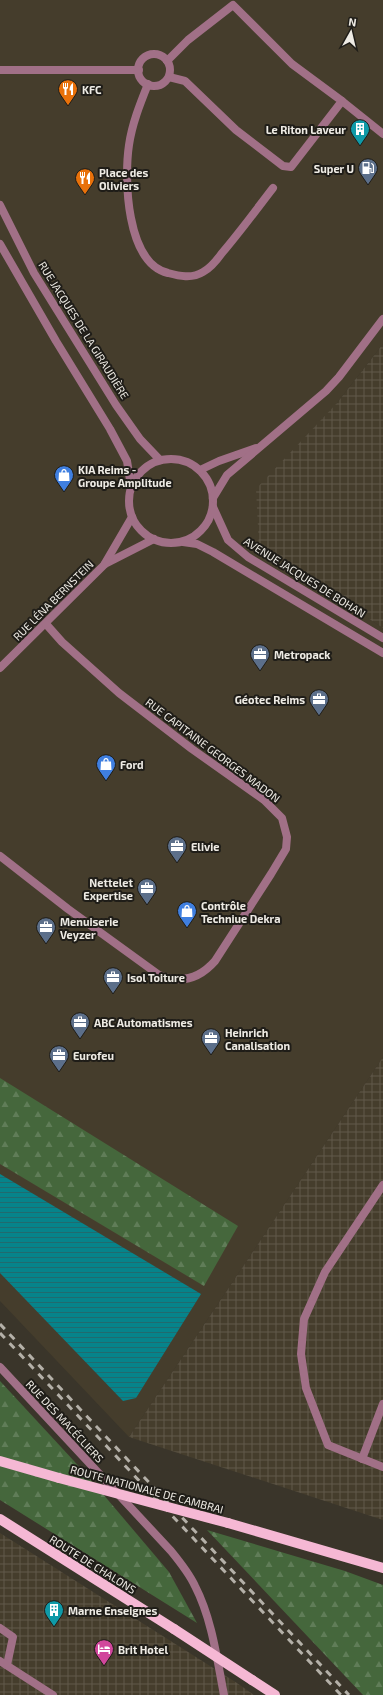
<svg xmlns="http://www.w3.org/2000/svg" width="383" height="1695" font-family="'Exo 2',sans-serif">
<defs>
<pattern id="industrial-grid" width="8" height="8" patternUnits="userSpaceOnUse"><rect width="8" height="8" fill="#453d2c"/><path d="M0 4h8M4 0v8" fill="none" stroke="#60594a"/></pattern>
<pattern id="forest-firs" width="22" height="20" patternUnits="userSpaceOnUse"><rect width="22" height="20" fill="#45673c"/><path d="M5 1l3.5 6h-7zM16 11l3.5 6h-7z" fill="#607d58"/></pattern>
<pattern id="water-rules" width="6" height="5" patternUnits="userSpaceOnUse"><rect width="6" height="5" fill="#06848b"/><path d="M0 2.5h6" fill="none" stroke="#206b6f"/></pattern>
</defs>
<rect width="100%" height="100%" fill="#3a352a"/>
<polygon fill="#453d2c" points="0,0 383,0 383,344 337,403 259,547 383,628 383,1057 129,1437 0,1301"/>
<g fill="url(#industrial-grid)">
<polygon points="383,344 383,628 259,547 256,489 337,403"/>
<polygon points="383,1057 383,1520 129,1437"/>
<polygon points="0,1533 237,1683 254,1695 0,1695"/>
</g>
<g fill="url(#forest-firs)">
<polygon points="0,1078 238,1226 204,1286 0,1164"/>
<polygon points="0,1381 86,1474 169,1572 197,1623 0,1500"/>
<polygon points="207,1530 345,1571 383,1585 383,1695 363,1695"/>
</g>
<polygon fill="url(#water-rules)" points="0,1174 201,1294 136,1398 123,1401 0,1273"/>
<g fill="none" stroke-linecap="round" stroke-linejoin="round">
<g stroke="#a17087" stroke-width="8">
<circle cx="154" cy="70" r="16"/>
<polyline points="167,61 188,40 233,5 292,64 342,101 291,167 283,166 236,130 185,81 169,77"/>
<polyline points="0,70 139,70"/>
<path d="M148,84C140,104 132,124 129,145C124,178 126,263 168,273C179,276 192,279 203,272C211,268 217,260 222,253C240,232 256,210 273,188"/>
<polyline points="342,101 383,134"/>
<polyline points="0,205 34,273 116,405 140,439 160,460"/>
<polyline points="0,244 56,341 110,429 127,461 131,486"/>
<circle cx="171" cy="501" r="42"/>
<polyline points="200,470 219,461 256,448"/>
<polyline points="213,498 227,475 326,391 339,377 383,319"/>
<polyline points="213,507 228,540 248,557 383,638"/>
<polyline points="183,542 197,544 213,552 383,653"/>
<polyline points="105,564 154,539"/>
<polyline points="0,668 104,565 132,517"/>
<path d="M0,856L68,909L159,975C181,984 200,978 215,961L271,874L286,849L287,837L282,818L264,800L192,749L119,693L62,642L46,624"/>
<polyline points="383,1185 325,1272 304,1319 301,1354 306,1388 328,1445 383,1467"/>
<polyline points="362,1459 383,1404"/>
<polyline points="0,1628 13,1637 7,1665"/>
</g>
<g stroke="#a17087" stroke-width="8">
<path d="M0,1367L171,1551C180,1562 189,1573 195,1586C212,1619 217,1659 224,1695"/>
<polyline points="0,1661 53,1695"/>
</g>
<g stroke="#f5b8d4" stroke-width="10">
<polyline points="0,1461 59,1478"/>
<polyline points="0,1519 174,1629"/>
<polyline points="228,1523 383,1568"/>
<polyline points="252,1680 275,1695"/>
</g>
<g stroke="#b4b0a8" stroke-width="3" stroke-dasharray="7 7" stroke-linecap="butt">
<polyline points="0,1324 349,1695"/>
<polyline points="0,1333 341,1695"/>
</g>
<g stroke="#f5b8d4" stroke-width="10">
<polyline points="59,1478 228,1523"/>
<polyline points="174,1629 252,1680"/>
</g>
</g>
<defs>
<symbol id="restaurant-pin" viewBox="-11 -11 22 30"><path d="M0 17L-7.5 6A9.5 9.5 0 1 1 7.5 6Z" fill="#e8710a" stroke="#1f1d18"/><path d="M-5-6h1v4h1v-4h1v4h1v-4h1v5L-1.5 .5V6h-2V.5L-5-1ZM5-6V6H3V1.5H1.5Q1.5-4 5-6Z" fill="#fff"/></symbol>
<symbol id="building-pin" viewBox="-11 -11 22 30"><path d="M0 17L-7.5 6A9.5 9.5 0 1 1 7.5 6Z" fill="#0f9aa8" stroke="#1f1d18"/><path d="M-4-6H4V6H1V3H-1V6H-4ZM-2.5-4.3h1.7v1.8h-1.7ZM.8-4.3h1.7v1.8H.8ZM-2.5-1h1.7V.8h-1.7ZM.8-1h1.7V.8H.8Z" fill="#fff"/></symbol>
<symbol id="fuel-pin" viewBox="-11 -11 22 30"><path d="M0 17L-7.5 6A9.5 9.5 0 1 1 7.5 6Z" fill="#5c6f8a" stroke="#1f1d18"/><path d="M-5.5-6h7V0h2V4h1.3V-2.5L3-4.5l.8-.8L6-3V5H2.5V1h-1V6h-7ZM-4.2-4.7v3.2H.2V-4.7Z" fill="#fff"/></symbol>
<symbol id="shop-pin" viewBox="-11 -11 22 30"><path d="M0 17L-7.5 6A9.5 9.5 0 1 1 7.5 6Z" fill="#3f7fe0" stroke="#1f1d18"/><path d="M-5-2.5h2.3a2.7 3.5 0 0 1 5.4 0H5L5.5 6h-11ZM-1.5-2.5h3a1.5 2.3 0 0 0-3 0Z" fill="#fff"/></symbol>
<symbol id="office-pin" viewBox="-11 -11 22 30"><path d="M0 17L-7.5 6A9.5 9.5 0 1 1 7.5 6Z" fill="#5c6f8a" stroke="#1f1d18"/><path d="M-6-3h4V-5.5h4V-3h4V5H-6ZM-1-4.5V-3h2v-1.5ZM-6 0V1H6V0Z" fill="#fff"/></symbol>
<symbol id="hotel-pin" viewBox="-11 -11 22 30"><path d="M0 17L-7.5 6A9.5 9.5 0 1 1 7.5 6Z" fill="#d1479c" stroke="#1f1d18"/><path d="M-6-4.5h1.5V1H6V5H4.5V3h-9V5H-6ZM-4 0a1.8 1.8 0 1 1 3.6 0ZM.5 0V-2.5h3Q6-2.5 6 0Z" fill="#fff"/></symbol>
</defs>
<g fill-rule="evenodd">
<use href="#restaurant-pin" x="57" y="78" width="22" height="30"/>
<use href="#building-pin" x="349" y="118" width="22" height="30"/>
<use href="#fuel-pin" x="357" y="157" width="22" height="30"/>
<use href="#restaurant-pin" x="74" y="167" width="22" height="30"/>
<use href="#shop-pin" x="53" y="464" width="22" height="30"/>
<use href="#office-pin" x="249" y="643" width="22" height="30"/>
<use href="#office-pin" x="308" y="688" width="22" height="30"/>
<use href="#shop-pin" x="95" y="753" width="22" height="30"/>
<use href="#office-pin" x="166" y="835" width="22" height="30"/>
<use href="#office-pin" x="136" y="877" width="22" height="30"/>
<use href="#shop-pin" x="176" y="900" width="22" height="30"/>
<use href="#office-pin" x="35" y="916" width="22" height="30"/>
<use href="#office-pin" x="102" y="966" width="22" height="30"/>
<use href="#office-pin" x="69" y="1011" width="22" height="30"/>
<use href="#office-pin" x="200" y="1027" width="22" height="30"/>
<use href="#office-pin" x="48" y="1044" width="22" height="30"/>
<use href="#building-pin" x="43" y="1599" width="22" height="30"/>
<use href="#hotel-pin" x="93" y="1638" width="22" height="30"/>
</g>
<g text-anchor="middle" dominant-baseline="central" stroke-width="4" stroke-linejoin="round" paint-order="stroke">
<g font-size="11" font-weight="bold" fill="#eeebe4" stroke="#1f1d18" text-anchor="start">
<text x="82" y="89">KFC</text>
<text x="346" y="129" text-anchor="end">Le Riton Laveur</text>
<text x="354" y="168" text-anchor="end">Super U</text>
<text x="99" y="172">Place des<tspan x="99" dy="13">Oliviers</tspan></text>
<text x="78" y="469">KIA Reims -<tspan x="78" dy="13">Groupe Amplitude</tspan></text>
<text x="274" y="654">Metropack</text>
<text x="305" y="699" text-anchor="end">Géotec Reims</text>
<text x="120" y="764">Ford</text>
<text x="191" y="846">Elivie</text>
<text x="133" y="882" text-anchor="end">Nettelet<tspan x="133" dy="13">Expertise</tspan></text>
<text x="201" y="905">Contrôle<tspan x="201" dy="13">Techniue Dekra</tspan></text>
<text x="60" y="921">Menuiserie<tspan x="60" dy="13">Veyzer</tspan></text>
<text x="127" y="977">Isol Toiture</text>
<text x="94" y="1022">ABC Automatismes</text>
<text x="225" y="1032">Heinrich<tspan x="225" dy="13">Canalisation</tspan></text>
<text x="73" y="1055">Eurofeu</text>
<text x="68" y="1610">Marne Enseignes</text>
<text x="118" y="1649">Brit Hotel</text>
</g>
<g font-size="11" fill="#eeebe4" stroke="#1f1d18">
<text transform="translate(84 330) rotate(58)">RUE JACQUES DE LA GIRAUDIÈRE</text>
<text transform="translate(305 577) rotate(32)">AVENUE JACQUES DE BOHAN</text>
<text transform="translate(53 600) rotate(-45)">RUE LÉNA BERNSTEIN</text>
<text transform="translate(213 750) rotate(37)">RUE CAPITAINE GEORGES MADON</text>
<text transform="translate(65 1421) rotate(47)">RUE DES MACÉCLIERS</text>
<text transform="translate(147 1489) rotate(15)">ROUTE NATIONALE DE CAMBRAI</text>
<text transform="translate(93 1564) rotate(32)">ROUTE DE CHALONS</text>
</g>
</g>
<g transform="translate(351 32) rotate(8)" stroke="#1f1d18" stroke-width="3" paint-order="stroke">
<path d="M0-3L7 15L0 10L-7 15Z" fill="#eeebe4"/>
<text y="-6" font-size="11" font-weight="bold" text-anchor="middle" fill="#eeebe4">N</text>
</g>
</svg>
